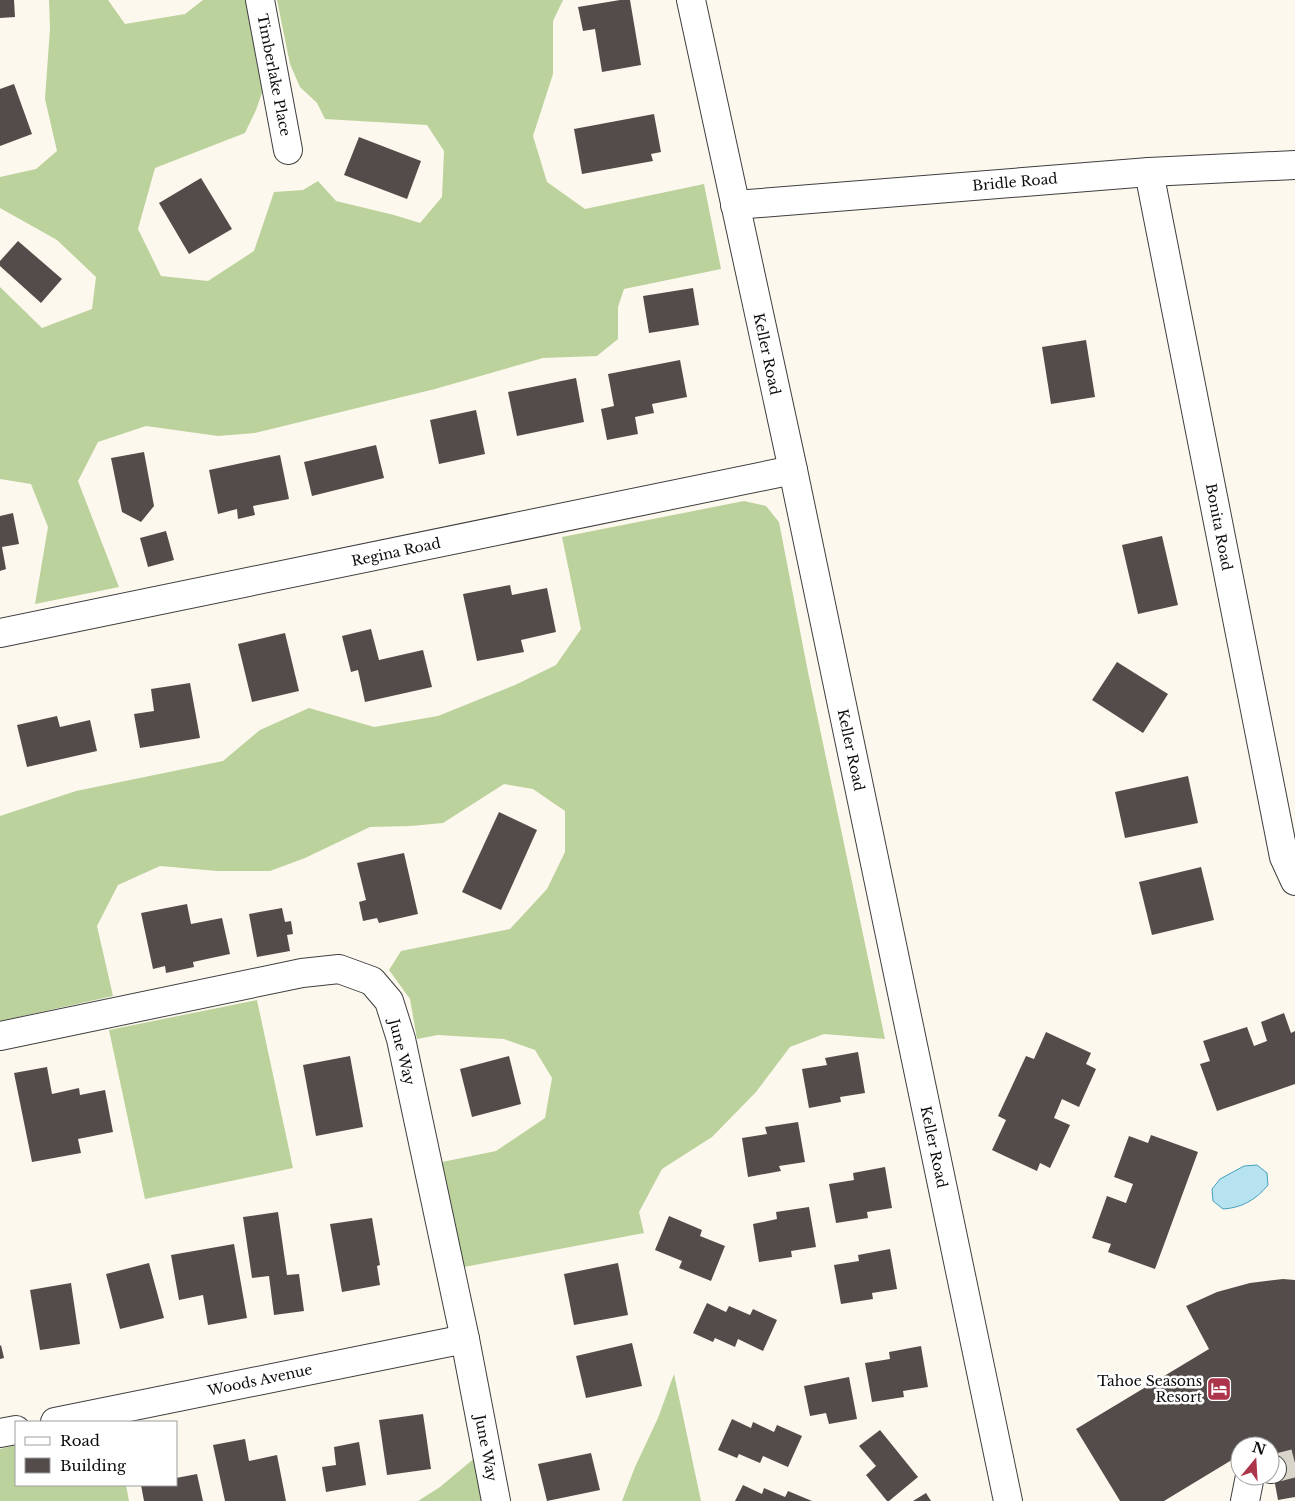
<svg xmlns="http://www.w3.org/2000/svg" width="1295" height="1501" font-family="'Libre Baskerville',serif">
<rect width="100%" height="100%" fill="#fdf8ed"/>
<g fill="#bcd29c">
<polygon points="49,0 108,0 125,24 185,14 203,0 246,0 263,90 256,110 245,133 155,168 138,229 161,276 208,281 254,251 274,192 303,190 318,181 336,201 394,215 420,223 442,197 444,151 427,125 325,119 317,103 300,87 290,64 277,0 563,0 553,21 553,74 533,136 547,182 585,209 704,184 721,269 624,289 618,307 618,339 597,356 543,358 435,389 255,433 218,436 146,426 98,442 78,481 119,587 35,604 48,527 31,484 0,479 0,287 42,328 92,309 96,277 57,240 0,208 0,177 36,169 57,151 45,99 50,28"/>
<polygon points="744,501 766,506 779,522 808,672 885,1039 824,1034 790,1047 756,1092 712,1137 662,1169 639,1212 644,1233 464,1267 442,1162 496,1151 545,1118 552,1078 535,1050 504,1039 438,1035 417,1039 410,999 389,970 401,951 510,929 547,889 565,852 565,811 533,789 504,784 443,823 411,826 370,827 305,858 270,871 217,871 160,866 118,885 97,926 113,996 0,1021 0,816 76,791 223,761 260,730 309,708 374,727 438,716 515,685 556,665 581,629 562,537"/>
<polygon points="257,1000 293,1168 145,1199 109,1030"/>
<polygon points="674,1374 701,1501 622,1501 635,1467 658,1418"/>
<polygon points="16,1445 16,1485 126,1485 129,1501 0,1501 0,1449"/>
<polygon points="477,1456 485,1501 418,1501 440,1487"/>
</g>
<path fill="#b7e2ef" stroke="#46a0be" d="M1257,1165L1267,1173L1268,1185C1256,1200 1241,1208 1223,1209L1213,1201L1212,1189L1220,1179L1244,1166Z"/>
<g fill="#534c4a">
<polygon points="0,0 14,0 15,17 0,18"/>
<polygon points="620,0 630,0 641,65 602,72 595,29 583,31 578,7"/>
<polygon points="14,84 32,134 0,146 0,89"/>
<polygon points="654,114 661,152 651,154 653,161 582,174 574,129"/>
<polygon points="359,137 421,161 407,199 344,175"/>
<polygon points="201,178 232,229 189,254 159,203"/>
<polygon points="18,241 62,279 41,303 0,266 0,261"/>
<polygon points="693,288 699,325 649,333 643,296"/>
<polygon points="1086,340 1095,397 1051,404 1042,347"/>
<polygon points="680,360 687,397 652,404 654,413 635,417 638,434 607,440 601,409 614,406 608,374"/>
<polygon points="576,378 584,422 517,436 508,392"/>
<polygon points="476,410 485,454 439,464 430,420"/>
<polygon points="376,445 384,478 312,496 304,462"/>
<polygon points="144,452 154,506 141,522 122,512 111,458"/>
<polygon points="280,455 289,499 253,506 255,515 238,519 237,509 218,514 209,470"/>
<polygon points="13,513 19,544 2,547 6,569 0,571 0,516"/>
<polygon points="166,531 174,560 148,567 140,538"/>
<polygon points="1162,536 1178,605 1138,614 1122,545"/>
<polygon points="510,585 512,595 547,588 556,632 521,640 524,652 477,661 463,594"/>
<polygon points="371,629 379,660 423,650 432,687 365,702 358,670 351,672 342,636"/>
<polygon points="285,633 299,691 252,702 238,644"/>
<polygon points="1117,662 1168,694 1143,733 1092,700"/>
<polygon points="190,683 200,738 140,748 134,714 154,711 151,689"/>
<polygon points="57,716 60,727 90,720 97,751 27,767 17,725"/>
<polygon points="1188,776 1198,823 1125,838 1115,792"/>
<polygon points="499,812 537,830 501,910 462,892"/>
<polygon points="404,853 418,914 379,923 377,918 363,921 359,902 366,900 357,863"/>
<polygon points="1201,867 1214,920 1152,935 1139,882"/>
<polygon points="187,904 191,924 222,918 230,954 193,962 194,967 166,973 165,966 153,969 141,913"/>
<polygon points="282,908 285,922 291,921 293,934 287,935 290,951 257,957 249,914"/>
<polygon points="1284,1013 1291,1033 1295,1031 1295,1084 1217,1111 1200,1064 1210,1061 1203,1041 1247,1027 1254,1046 1267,1041 1261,1022"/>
<polygon points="1046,1032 1091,1053 1086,1064 1096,1069 1079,1107 1062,1099 1054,1118 1070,1125 1050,1168 1040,1163 1037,1171 992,1150 1006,1120 998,1116 1026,1056 1034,1059"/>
<polygon points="858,1052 865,1093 840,1097 841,1102 809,1108 802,1069 827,1065 825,1058"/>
<polygon points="350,1056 363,1127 316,1136 303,1065"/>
<polygon points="509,1056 521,1104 472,1117 460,1069"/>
<polygon points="47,1067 52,1094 79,1088 80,1095 105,1090 113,1132 78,1139 81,1153 32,1162 14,1073"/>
<polygon points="798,1122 805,1162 779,1166 781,1171 748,1177 742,1138 767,1134 765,1127"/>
<polygon points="1151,1135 1198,1152 1155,1269 1108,1252 1111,1244 1092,1238 1107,1196 1126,1203 1133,1184 1114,1177 1129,1136 1148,1143"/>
<polygon points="885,1167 892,1208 867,1212 868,1218 836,1223 829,1184 854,1180 853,1173"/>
<polygon points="809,1207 816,1247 791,1251 792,1257 759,1262 753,1224 777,1219 776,1212"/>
<polygon points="278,1212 287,1275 299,1274 304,1311 274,1315 269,1276 252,1278 243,1217"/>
<polygon points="669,1216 702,1230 700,1236 725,1246 711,1281 679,1268 682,1261 655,1250"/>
<polygon points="372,1218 380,1265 377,1266 380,1285 342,1292 330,1224"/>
<polygon points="234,1244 247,1318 208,1325 203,1295 179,1300 171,1255"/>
<polygon points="890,1249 897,1289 872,1293 873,1299 841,1304 834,1265 859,1261 858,1255"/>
<polygon points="149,1263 164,1318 120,1329 106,1274"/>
<polygon points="618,1263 628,1315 574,1325 564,1274"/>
<polygon points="1283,1279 1295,1280 1295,1497 1278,1500 1270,1457 1270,1446 1268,1446 1267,1440 1262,1441 1254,1446 1240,1446 1240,1455 1164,1501 1120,1501 1076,1429 1209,1349 1186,1306 1217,1292 1250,1283"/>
<polygon points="71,1283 80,1344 40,1350 30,1290"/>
<polygon points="707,1303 726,1312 729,1306 750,1315 753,1309 777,1320 763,1351 738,1339 735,1347 715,1338 713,1342 693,1333"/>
<polygon points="632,1343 642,1386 586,1398 576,1356"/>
<polygon points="1,1345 4,1358 0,1359 0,1346"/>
<polygon points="921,1346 928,1387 903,1391 904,1397 872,1402 865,1363 890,1359 889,1352"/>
<polygon points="849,1377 857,1419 829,1424 826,1413 810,1416 804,1386"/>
<polygon points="423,1414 431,1469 387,1475 379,1420"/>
<polygon points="732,1419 751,1428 753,1422 774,1432 777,1425 802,1436 788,1467 763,1456 760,1463 739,1454 737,1458 718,1450"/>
<polygon points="880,1430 918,1477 889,1501 887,1501 866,1475 876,1466 859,1446"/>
<polygon points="245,1439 249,1461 277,1455 286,1501 225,1501 213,1445"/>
<polygon points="359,1442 366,1485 326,1492 322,1467 336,1465 334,1447"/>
<polygon points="591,1453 600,1490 547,1501 538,1464"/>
<polygon points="197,1474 203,1501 144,1501 141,1485 176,1485 176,1478"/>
<polygon points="743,1485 762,1494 764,1488 785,1497 788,1491 812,1501 735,1501"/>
<polygon points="926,1493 931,1501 913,1501"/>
</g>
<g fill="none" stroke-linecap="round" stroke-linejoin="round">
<polyline stroke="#d9d5cb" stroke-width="28" stroke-dasharray="28 14" stroke-linecap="butt" points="1272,1469 1295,1463"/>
<defs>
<g id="minor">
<polyline points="260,0 288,150"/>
<polyline points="691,0 793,470 1008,1501"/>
<polyline points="1149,172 1284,857 1295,881"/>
<polyline points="735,205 1149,172 1295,165"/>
<polyline points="0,633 793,470"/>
<polyline points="0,1036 302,973 339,969 372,981 389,1001 401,1039 465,1339 496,1501"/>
<polyline points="55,1422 465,1339"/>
<polyline points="0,1433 16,1430"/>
<polyline points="1270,1469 1272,1469"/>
<polyline points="1245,1501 1250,1476"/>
</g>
</defs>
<use href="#minor" stroke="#3f3f3f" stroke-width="30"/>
<use href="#minor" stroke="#fff" stroke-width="28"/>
</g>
<defs>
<symbol id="hotel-square" viewBox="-11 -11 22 22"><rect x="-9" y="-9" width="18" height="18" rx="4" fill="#ac344b" stroke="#fff"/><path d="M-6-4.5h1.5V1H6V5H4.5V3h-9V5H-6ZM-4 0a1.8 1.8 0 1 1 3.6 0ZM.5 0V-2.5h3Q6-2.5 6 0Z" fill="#fff"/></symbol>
</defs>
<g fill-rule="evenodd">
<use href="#hotel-square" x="1205" y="1375" width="28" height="28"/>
</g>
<g text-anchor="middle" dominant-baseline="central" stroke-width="5" stroke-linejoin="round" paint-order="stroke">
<g font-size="14" fill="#0c0c0c" stroke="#fff">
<text transform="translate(274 75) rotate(79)">Timberlake Place</text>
<text transform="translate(1015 182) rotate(-5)">Bridle Road</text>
<text transform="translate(767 354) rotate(78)">Keller Road</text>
<text transform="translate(1219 527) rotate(79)">Bonita Road</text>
<text transform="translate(396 552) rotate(-12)">Regina Road</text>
<text transform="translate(851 750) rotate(78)">Keller Road</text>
<text transform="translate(402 1052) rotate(76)">June Way</text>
<text transform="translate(934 1147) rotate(78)">Keller Road</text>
<text transform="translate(260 1380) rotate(-12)">Woods Avenue</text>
<text transform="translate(486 1448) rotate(79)">June Way</text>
</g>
<g font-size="14" fill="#0c0c0c" stroke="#fff" text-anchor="end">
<text x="1202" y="1381">Tahoe Seasons<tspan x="1202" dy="16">Resort</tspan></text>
</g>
</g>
<rect x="15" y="1421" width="162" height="65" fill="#ffffff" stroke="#9e9e9e"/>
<rect x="25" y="1437" width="25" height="8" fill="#ffffff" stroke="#9e9e9e"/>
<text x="60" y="1446" font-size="15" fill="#0c0c0c">Road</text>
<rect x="25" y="1458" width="25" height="15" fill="#534c4a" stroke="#9e9e9e"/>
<text x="60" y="1471" font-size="15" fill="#0c0c0c">Building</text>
<g transform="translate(1255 1461) rotate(18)"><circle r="24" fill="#ffffff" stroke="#9e9e9e"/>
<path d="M0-4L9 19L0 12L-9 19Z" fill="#ac344b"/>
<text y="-8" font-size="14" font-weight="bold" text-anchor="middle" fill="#0c0c0c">N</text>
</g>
</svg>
